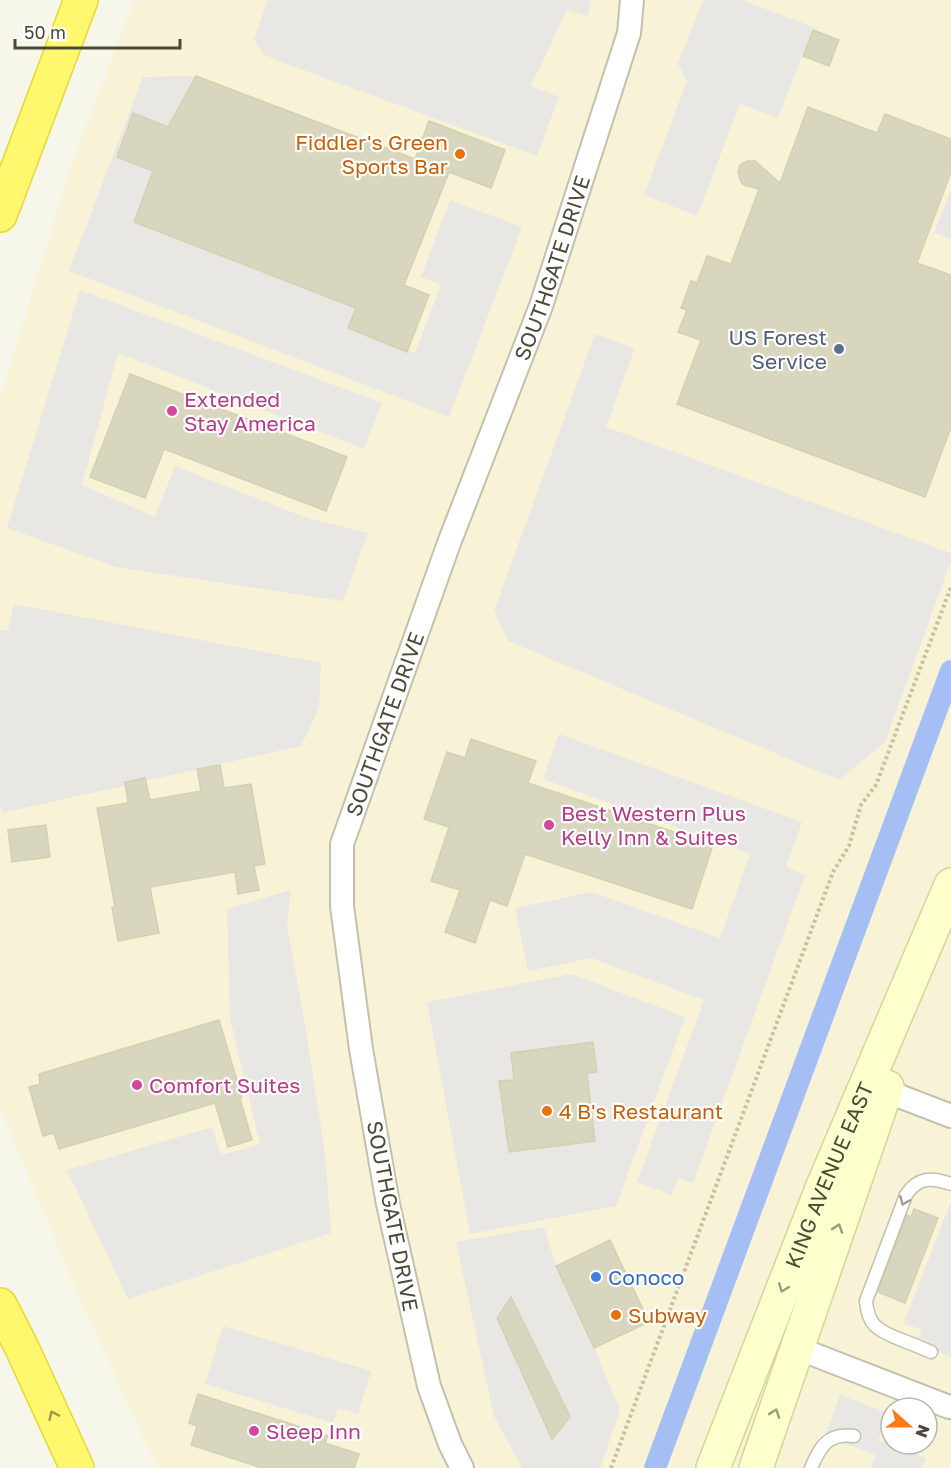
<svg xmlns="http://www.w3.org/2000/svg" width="951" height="1468" font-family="'Golos Text',sans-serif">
<rect width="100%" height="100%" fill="#f6f6eb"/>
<path fill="#f8f3d6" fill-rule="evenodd" d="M134,0H951V1468H157L76,1289L0,1108V399L72,163ZM891,1408H927V1444H891Z"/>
<g fill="#e8e7e3">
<polygon points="268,0 591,0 588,16 567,10 531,86 559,97 537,156 284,63 263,54 254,39"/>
<polygon points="703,0 742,0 813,27 778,118 740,104 697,216 644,195 687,81 678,64"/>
<polygon points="196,76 168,127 133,114 117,157 153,171 134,223 356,308 348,329 415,353 441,285 421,277 450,200 522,227 449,417 69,271 143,77"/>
<polygon points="951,189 951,239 934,233"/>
<polygon points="80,290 382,403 364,449 118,353 82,485 155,517 175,466 307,518 368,533 343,601 116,567 7,528"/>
<polygon points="595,334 635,348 606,427 951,553 951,561 885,742 839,780 508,641 494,611"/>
<polygon points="14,604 321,663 319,708 301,746 2,813 0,806 0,631 8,630"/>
<polygon points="559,734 802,822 786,867 805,875 693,1183 678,1178 672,1195 637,1182 704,1000 591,958 528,971 515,908 592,892 720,938 750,854 543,779"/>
<polygon points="291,890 287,925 304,1019 325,1153 331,1233 128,1299 67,1170 212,1127 221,1155 260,1144 230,1018 227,909"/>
<polygon points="571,974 685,1017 616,1206 470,1234 427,1002"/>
<polygon points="951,1201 951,1357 916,1344 922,1330 904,1323"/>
<polygon points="544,1227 556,1266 594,1347 620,1410 600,1468 522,1468 494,1416 456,1242"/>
<polygon points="223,1326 371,1371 358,1414 338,1408 333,1423 205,1384"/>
<polygon points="840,1395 888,1413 878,1441 926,1458 922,1468 871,1468 875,1455 825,1436"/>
</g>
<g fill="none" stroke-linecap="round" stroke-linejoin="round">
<polyline stroke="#a5bff5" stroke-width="22" points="655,1468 951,671"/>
</g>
<g fill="#d9d6c0" stroke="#d4d0b2" stroke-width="1.5">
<polygon points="813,30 839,40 829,66 803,56"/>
<polygon points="196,76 415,159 429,121 505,150 491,188 449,172 404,285 429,295 407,352 348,328 356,308 134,222 153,171 117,157 133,113 168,127"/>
<polygon points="808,107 877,133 885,114 951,139 951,172 917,263 951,275 951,427 925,497 677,404 701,340 678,332 687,310 681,308 691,281 697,283 707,256 731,264 759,189 744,185 741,182 738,173 740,165 747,161 755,161 780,183"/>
<polygon points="130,374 347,457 326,511 164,449 145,498 90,477"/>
<polygon points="471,739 536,761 528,783 713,845 692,909 525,854 507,906 490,900 475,943 445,932 460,890 431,881 449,827 424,819 447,752 465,758"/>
<polygon points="220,765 224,788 251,784 265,864 254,866 259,890 238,894 235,872 150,887 159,933 118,941 112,907 115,907 97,808 128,803 125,782 145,778 150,800 201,791 197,769"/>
<polygon points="46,825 50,857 12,862 8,830"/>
<polygon points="219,1020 242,1097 240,1099 252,1140 228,1147 215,1103 59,1149 54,1133 43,1136 29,1087 40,1084 39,1074"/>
<polygon points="593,1042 597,1072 587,1073 595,1141 509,1152 499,1081 514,1080 511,1053"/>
<polygon points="914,1209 938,1218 905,1303 878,1292 907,1215 911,1217"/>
<polygon points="610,1240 649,1322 594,1348 556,1266"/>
<polygon points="511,1297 570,1417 552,1439 497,1318"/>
<polygon points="198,1394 328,1436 325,1443 359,1454 354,1468 262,1468 191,1445 197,1426 189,1423"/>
</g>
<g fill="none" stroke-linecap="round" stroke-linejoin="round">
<defs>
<g id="lane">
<path d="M931,1352C920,1347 910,1343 899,1339C877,1330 868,1325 866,1301L906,1195C918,1177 931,1177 951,1184"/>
<path d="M811,1468C820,1447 827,1433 854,1436"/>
</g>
<g id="street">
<polyline points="886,1091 951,1116"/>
<polyline points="797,1348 949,1407"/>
<path id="s1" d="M462,1468L450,1444L429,1386L388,1204L361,1049L342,906V844L449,543L541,306L629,33L632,0"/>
</g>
<g id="secondary">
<path id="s2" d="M713,1468L823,1186L951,885"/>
<polyline points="756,1468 887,1087"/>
</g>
<g id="highway">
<polyline points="0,215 81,0"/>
<polyline points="0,1305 21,1346 77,1468"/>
</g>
</defs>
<use href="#lane" stroke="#c3c1ad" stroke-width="15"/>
<use href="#street" stroke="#c3c1ad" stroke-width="26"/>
<use href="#secondary" stroke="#d5d596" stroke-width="36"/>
<use href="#highway" stroke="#e7d734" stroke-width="36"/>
<polyline stroke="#c6c29d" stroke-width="4" stroke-dasharray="3 3" stroke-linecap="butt" points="611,1468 833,872 849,846 861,805 876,785 951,587"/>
<use href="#lane" stroke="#fff" stroke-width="12"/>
<use href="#street" stroke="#fff" stroke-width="22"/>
<use href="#secondary" stroke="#fdffcd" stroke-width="33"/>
<use href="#highway" stroke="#fff76e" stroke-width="33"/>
</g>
<defs><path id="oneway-chevron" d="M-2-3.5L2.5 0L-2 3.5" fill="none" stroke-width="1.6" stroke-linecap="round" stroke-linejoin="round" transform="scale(1.5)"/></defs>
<use stroke="#9d9b92" href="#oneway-chevron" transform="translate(904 1201) rotate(113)"/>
<g stroke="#9c9b7b">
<use href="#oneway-chevron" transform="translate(838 1228) rotate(-71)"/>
<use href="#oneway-chevron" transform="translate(783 1288) rotate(111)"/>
<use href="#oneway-chevron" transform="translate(775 1413) rotate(-71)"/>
</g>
<use stroke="#9d9750" href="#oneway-chevron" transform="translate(53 1415) rotate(-115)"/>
<g fill="#e8710a" stroke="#fff" stroke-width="2">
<circle cx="460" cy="154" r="6"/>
<circle cx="547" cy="1111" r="6"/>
<circle cx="616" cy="1315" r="6"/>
</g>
<circle fill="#5c6f8a" stroke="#fff" stroke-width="2" cx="839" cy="349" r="6"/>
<g fill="#d1479c" stroke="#fff" stroke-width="2">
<circle cx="172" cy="411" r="6"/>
<circle cx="549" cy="825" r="6"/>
<circle cx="137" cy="1085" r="6"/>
<circle cx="254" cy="1431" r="6"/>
</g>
<circle fill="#3f7fe0" stroke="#fff" stroke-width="2" cx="596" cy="1277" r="6"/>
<g text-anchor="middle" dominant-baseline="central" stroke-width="4.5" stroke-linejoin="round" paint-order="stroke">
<g font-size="21" fill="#c56008" stroke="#fff" text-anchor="start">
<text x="448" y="142" text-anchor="end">Fiddler's Green<tspan x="448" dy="24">Sports Bar</tspan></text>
<text x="559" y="1111">4 B's Restaurant</text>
<text x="628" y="1315">Subway</text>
</g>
<g font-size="21" fill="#4c4938" stroke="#fff">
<text stroke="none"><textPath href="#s1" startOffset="1252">SOUTHGATE DRIVE</textPath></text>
<text stroke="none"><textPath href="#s1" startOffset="766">SOUTHGATE DRIVE</textPath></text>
<text stroke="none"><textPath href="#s2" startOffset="315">KING AVENUE EAST</textPath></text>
<text transform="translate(393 1216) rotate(79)">SOUTHGATE DRIVE</text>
</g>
<g font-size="21" fill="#4e5e75" stroke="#fff" text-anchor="end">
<text x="827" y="337">US Forest<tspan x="827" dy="24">Service</tspan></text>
</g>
<g font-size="21" fill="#b23c85" stroke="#fff" text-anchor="start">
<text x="184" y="399">Extended<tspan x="184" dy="24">Stay America</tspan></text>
<text x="561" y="813">Best Western Plus<tspan x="561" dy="24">Kelly Inn &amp; Suites</tspan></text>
<text x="149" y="1085">Comfort Suites</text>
<text x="266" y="1431">Sleep Inn</text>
</g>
<g font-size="21" fill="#366cbe" stroke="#fff" text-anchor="start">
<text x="608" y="1277">Conoco</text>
</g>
</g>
<g transform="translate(909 1426) rotate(111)"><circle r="28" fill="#ffffff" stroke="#b7b6af" stroke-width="1.5"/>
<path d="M0-4.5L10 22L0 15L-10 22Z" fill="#ff7b1a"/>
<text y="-9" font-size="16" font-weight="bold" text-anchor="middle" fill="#4c4938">N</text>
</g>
<path d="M15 39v9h165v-9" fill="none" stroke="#4c4938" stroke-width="3"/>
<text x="24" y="39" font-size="18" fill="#4c4938" stroke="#ffffff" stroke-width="4.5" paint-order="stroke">50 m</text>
</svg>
